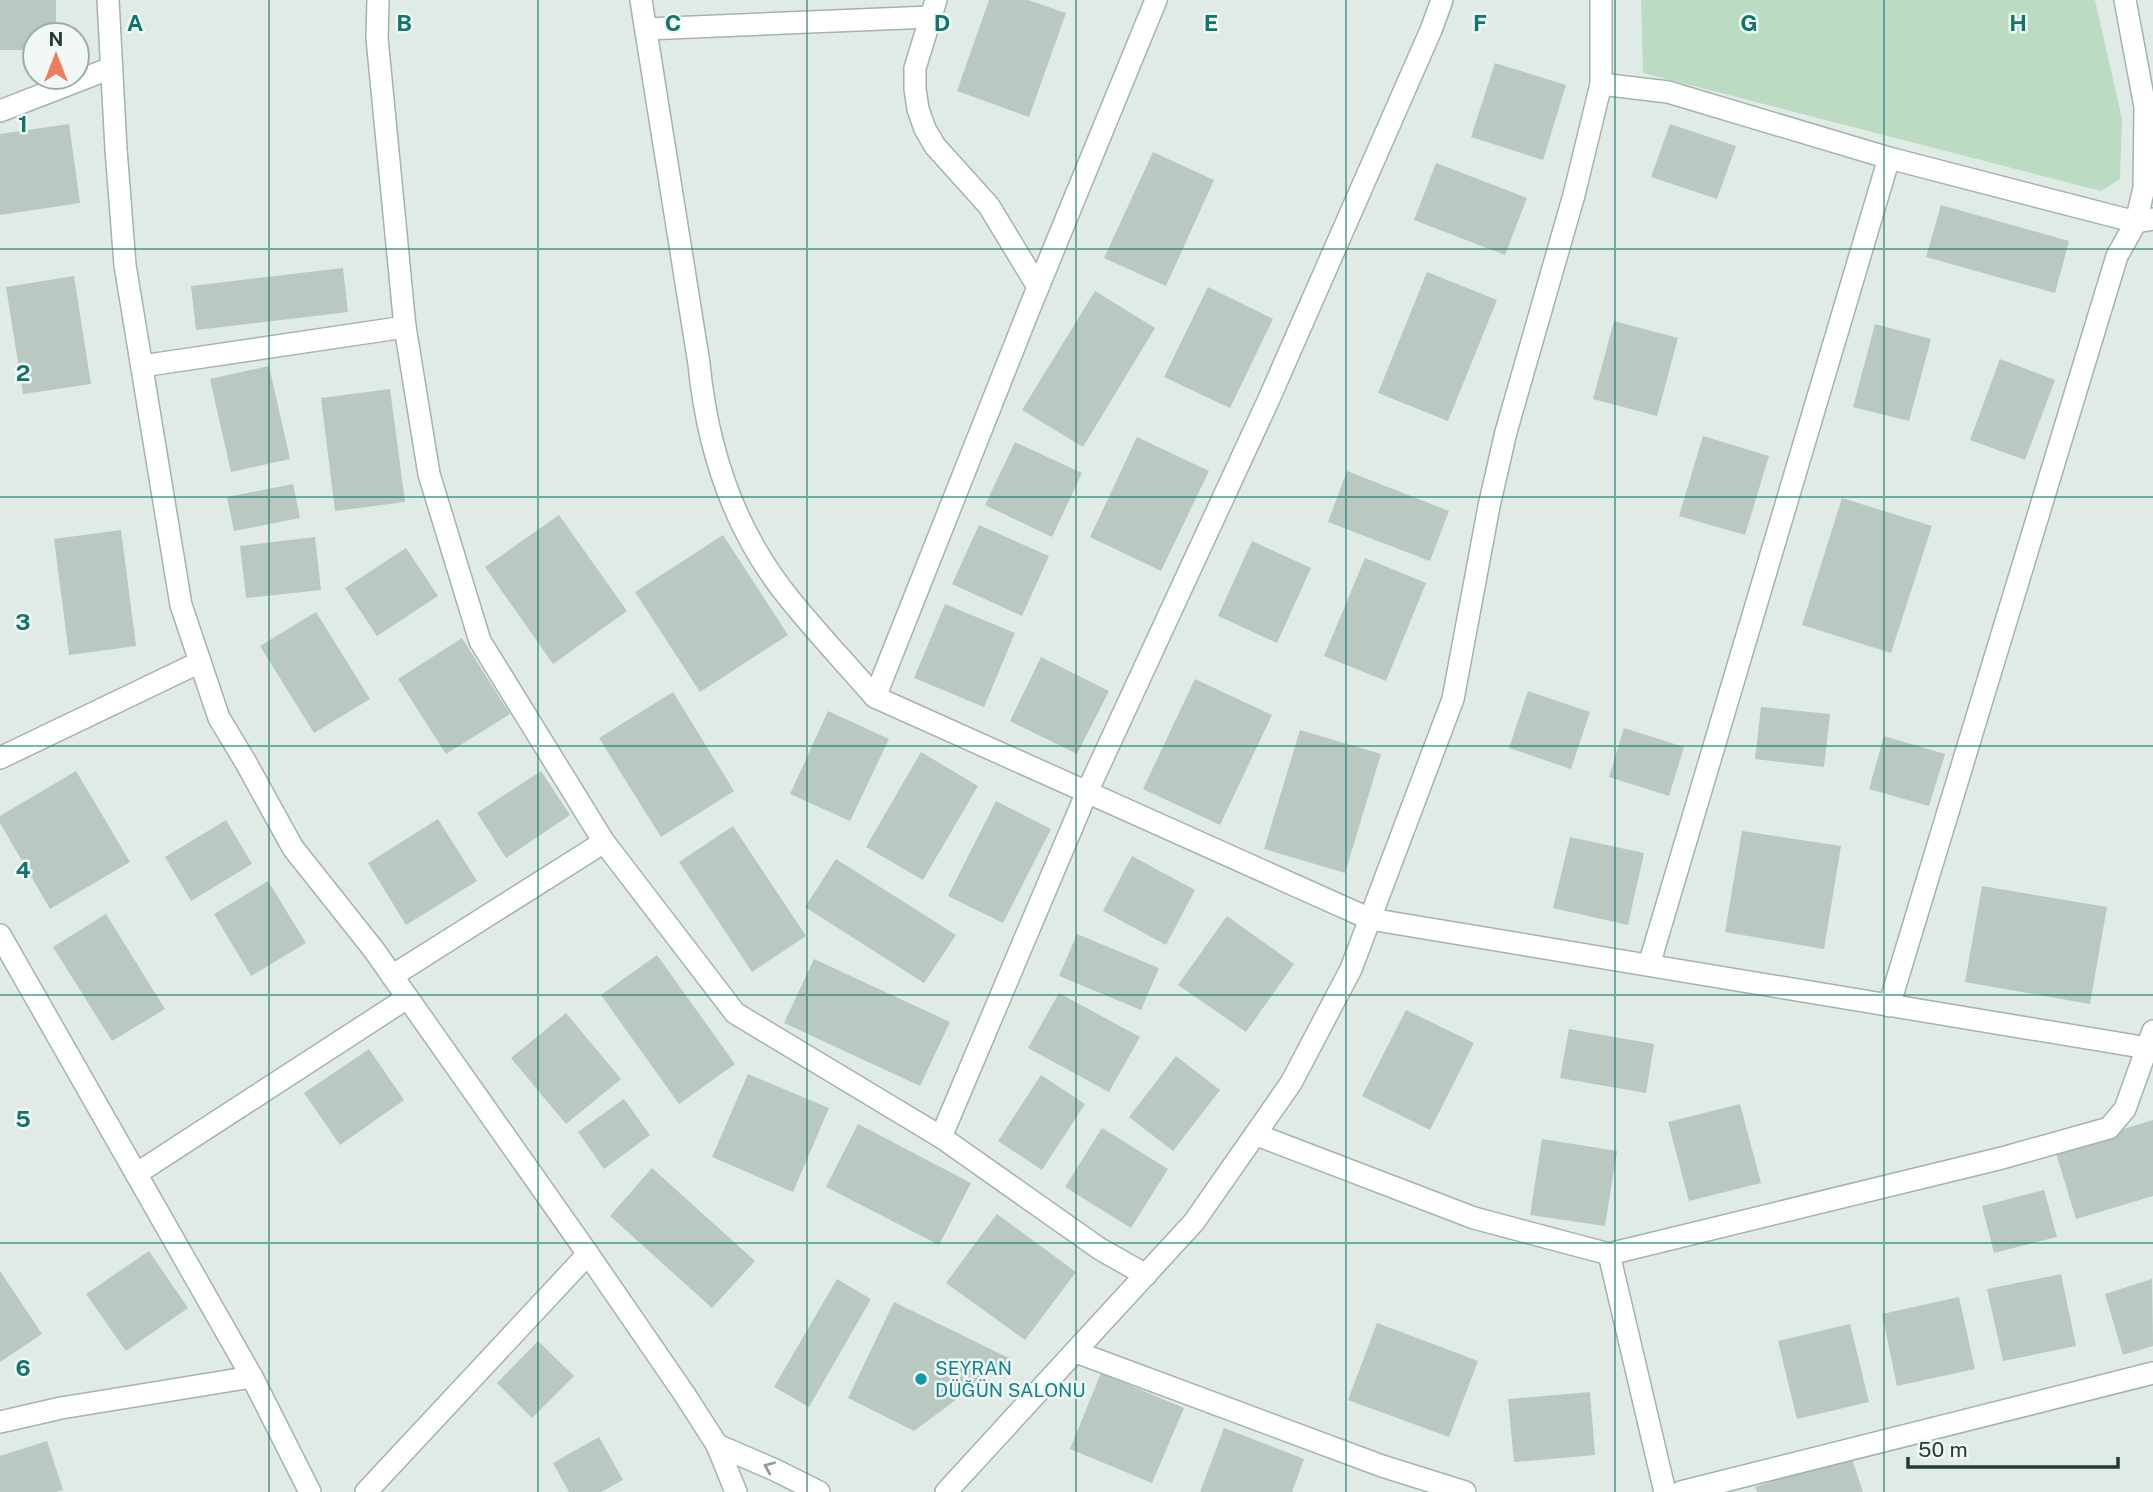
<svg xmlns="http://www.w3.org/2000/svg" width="2153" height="1492" font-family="'Public Sans',sans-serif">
<rect width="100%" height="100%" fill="#e1ebe6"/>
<polygon fill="#bbdbc3" points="1641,0 2095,0 2122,119 2120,179 2101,191 1643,73"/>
<g fill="#bac8c2">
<polygon points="0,0 56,0 56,35 35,35 35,50 0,50"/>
<polygon points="989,0 1028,0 1066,13 1029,117 957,91"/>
<polygon points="1495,63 1566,85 1543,160 1471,137"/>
<polygon points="69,124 80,203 0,215 0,134"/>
<polygon points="1670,124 1736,146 1717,199 1651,177"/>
<polygon points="1153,152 1214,180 1166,286 1104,258"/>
<polygon points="1436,163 1527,198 1505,255 1414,220"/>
<polygon points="1941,205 2069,241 2055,293 1926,257"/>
<polygon points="343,268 348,312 196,330 191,286"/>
<polygon points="1427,272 1497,300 1448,421 1378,393"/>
<polygon points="74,276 91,384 23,394 6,287"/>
<polygon points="1208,287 1273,319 1230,408 1164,377"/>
<polygon points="1095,291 1155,328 1083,447 1022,410"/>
<polygon points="1614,321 1678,338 1657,416 1593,399"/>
<polygon points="1875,324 1931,339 1909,421 1853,407"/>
<polygon points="2000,359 2055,380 2025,460 1970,440"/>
<polygon points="269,366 290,459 231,472 210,379"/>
<polygon points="390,389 405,502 335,511 321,398"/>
<polygon points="1703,436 1769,456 1745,535 1679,516"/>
<polygon points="1137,437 1209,471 1161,571 1090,537"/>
<polygon points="1015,442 1082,473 1052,537 985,505"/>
<polygon points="1347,471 1449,511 1430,561 1328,522"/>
<polygon points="293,484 300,518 234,531 227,497"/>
<polygon points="1842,498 1932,526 1891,653 1802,625"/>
<polygon points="559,515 627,611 553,664 485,567"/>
<polygon points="979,525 1049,556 1022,616 952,584"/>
<polygon points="121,530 136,646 69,655 54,539"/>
<polygon points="723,535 788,635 700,692 635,592"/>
<polygon points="315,537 321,590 246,598 240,546"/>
<polygon points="1252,541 1311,568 1277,643 1218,616"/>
<polygon points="406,548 438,596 377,636 345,588"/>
<polygon points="1365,558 1426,583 1386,681 1324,656"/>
<polygon points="945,604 1015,633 984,707 914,678"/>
<polygon points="316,612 370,699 314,733 260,646"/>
<polygon points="462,638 510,714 446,754 398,679"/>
<polygon points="1041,657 1109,691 1077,754 1010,721"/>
<polygon points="1195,679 1272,715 1220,825 1143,789"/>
<polygon points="1528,691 1590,712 1571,769 1509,748"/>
<polygon points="673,692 734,791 661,837 599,738"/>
<polygon points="1761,707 1830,714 1824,767 1755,759"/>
<polygon points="828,711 889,739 850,821 790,794"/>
<polygon points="1624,728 1684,747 1669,796 1609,777"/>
<polygon points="1300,730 1381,754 1345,873 1264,849"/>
<polygon points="1884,736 1945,754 1929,806 1869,789"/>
<polygon points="921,752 978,786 923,880 866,847"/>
<polygon points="76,771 130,862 50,909 0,823 0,816"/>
<polygon points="541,771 570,815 506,858 477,813"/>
<polygon points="996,801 1051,829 1003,923 948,896"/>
<polygon points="438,819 477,881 406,925 368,863"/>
<polygon points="226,820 252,864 191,901 165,857"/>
<polygon points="733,826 806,936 752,972 679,862"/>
<polygon points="1742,831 1841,846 1824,949 1725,932"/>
<polygon points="1570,837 1644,853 1628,925 1553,908"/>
<polygon points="1132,856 1195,890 1166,945 1103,911"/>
<polygon points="836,859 956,935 924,983 805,907"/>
<polygon points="268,881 306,943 251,976 214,914"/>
<polygon points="1982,886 2107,907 2090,1004 1965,982"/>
<polygon points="106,914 165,1009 112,1041 53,947"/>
<polygon points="1227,916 1294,964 1246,1032 1178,985"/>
<polygon points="1077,934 1159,968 1141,1010 1059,976"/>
<polygon points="657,955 735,1064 679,1104 601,995"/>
<polygon points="814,959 950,1022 920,1086 784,1023"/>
<polygon points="1059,993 1140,1037 1109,1092 1028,1048"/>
<polygon points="1406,1010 1474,1043 1430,1130 1362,1096"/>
<polygon points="566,1013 621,1079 566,1124 511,1058"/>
<polygon points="1569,1029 1654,1044 1646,1093 1560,1078"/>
<polygon points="369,1049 404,1100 340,1145 304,1093"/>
<polygon points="1176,1056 1220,1090 1173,1151 1129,1117"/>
<polygon points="748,1074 829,1108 793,1192 712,1157"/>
<polygon points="1041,1075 1085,1104 1042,1170 998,1141"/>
<polygon points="624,1099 650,1135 604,1169 578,1132"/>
<polygon points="1740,1104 1761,1183 1689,1201 1668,1122"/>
<polygon points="2153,1120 2153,1196 2076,1219 2055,1150"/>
<polygon points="858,1124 971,1183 939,1245 826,1187"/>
<polygon points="1102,1128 1168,1169 1131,1228 1065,1187"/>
<polygon points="1542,1139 1617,1151 1605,1226 1530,1215"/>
<polygon points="652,1168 755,1261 712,1308 610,1216"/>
<polygon points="2044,1190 2057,1237 1994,1253 1982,1206"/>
<polygon points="997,1214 1076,1272 1025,1340 946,1283"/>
<polygon points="149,1251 188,1308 126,1351 86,1294"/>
<polygon points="0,1271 42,1334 0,1362"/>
<polygon points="2061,1274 2076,1346 2003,1361 1987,1289"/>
<polygon points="837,1279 871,1299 809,1407 774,1387"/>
<polygon points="2152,1279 2153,1346 2123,1355 2105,1294"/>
<polygon points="1959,1297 1975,1369 1897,1386 1882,1314"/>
<polygon points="894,1302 1011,1359 914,1431 848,1398"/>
<polygon points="1377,1323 1478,1361 1449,1437 1348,1400"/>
<polygon points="1850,1324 1869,1402 1797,1419 1778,1341"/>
<polygon points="538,1341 574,1376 532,1418 497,1383"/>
<polygon points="1101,1373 1184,1408 1152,1483 1070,1449"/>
<polygon points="1590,1392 1595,1455 1514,1462 1508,1399"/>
<polygon points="1224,1428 1304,1459 1292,1492 1200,1492"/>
<polygon points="599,1437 623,1480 601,1492 569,1492 553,1463"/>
<polygon points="47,1441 63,1490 56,1492 0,1492 0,1456"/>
<polygon points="1851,1456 1863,1492 1757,1492 1755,1487"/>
</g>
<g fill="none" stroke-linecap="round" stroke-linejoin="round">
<defs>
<g id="minor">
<polyline points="108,0 116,149 125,265 181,605 219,718 245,761 293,848 374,950 588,1254 685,1395 717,1445 736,1492"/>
<polyline points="378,0 377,38 405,327 429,474 480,641 604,842 735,1013 941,1137 1100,1249 1146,1275"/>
<path d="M641,0L699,364C707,445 731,522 781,588C810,626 844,661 875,697"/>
<polyline points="936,0 915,68 915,89 918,109 925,129 935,146 989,206 1038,287"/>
<polyline points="1156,0 1030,307 875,697 1370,919 2153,1049"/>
<polyline points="646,29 930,17"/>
<polyline points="1601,84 1668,92 1889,158 2136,222 2153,219"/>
<polyline points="0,111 111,68"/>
<polyline points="142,366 405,327"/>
<polyline points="0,758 200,662"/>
<polyline points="0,935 252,1377 310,1492"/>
<polyline points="1649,965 1889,158"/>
<polyline points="392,976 604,842"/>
<polyline points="1889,1006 2117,256 2136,222 2144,188 2145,107 2125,0"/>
<polyline points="1257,1135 1474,1218 1609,1254 2002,1158 2109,1128 2125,1109 2153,1031"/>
<polyline points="941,1137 1087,792 1268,401 1431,30 1442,0"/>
<polyline points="136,1174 407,998"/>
<polyline points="1609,1254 1665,1492"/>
<polyline points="1076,1352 1382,1466 1465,1492"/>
<polyline points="0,1422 61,1408 252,1377"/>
<polyline points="717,1445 775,1470 819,1492"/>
<polyline points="366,1492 588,1254"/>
<polyline points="946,1492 1194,1222 1291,1083 1351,969 1453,699 1489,506 1506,432 1574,195 1601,84 1601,0"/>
<polyline points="1681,1492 2153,1373"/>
</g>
</defs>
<use href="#minor" stroke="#a4b3ad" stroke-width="24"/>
<use href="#minor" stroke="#fff" stroke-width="21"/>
</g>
<defs><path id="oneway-chevron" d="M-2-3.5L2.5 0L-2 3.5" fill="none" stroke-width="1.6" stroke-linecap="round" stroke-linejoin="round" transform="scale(1.75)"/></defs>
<use stroke="#909d99" href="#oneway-chevron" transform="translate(769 1467) rotate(-157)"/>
<path fill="none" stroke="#0f766e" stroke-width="2" stroke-opacity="0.55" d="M269,0V1492M538,0V1492M807,0V1492M1076,0V1492M1346,0V1492M1615,0V1492M1884,0V1492M0,249H2153M0,497H2153M0,746H2153M0,995H2153M0,1243H2153"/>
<circle fill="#0f9aa8" stroke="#f1f8f4" stroke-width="2.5" cx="921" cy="1379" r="7"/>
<g text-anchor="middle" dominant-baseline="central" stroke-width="5" stroke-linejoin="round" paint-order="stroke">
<g font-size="19" fill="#0d838f" stroke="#f1f8f4" text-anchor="start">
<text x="935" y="1368">SEYRAN<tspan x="935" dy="22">DÜĞÜN SALONU</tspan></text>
</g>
</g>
<g font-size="23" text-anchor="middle" font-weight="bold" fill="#0f766e" stroke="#f1f8f4" stroke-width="5" stroke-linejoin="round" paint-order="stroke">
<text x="135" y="31">A</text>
<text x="404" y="31">B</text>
<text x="673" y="31">C</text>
<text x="942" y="31">D</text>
<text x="1211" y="31">E</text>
<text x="1480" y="31">F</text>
<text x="1749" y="31">G</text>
<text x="2018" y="31">H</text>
<text x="23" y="132">1</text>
<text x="23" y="381">2</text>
<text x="23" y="630">3</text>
<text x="23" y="878">4</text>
<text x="23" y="1127">5</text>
<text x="23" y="1376">6</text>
</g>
<g transform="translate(56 56)"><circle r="33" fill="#f1f8f4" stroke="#9eaca7" stroke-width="2"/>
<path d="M0-5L12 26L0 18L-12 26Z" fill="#eb7e5f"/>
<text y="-10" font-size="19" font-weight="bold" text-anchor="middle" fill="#223b33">N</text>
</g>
<path d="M1908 1457v10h210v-10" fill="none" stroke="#223b33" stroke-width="3.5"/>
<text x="1918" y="1457" font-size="21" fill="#223b33" stroke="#f1f8f4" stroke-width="5" paint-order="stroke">50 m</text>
</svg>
